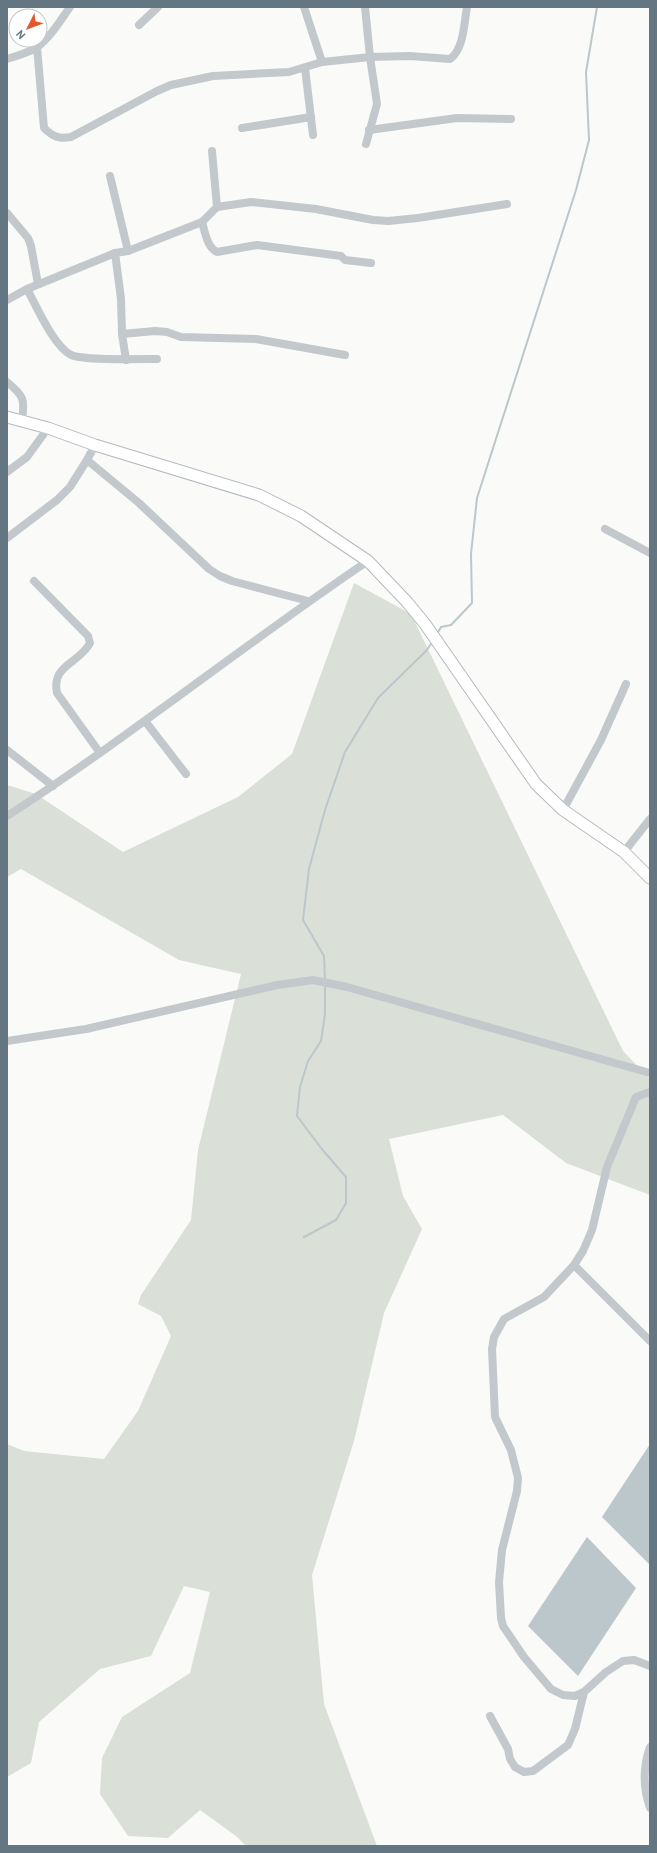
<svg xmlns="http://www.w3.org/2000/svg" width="657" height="1853" font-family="Overpass,sans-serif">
<rect width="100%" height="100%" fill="#fafaf8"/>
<polygon fill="#dadfd7" points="354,583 411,614 623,1051 650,1079 650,1195 566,1163 503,1115 389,1139 403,1196 422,1229 384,1313 354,1441 312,1575 324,1704 377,1846 246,1846 236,1836 200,1810 168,1838 128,1836 100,1794 102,1758 122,1717 190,1673 210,1592 184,1586 151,1656 100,1669 39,1722 31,1763 7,1777 7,1444 24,1451 104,1459 138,1411 171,1336 161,1316 138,1304 141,1295 191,1220 198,1150 241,974 179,960 21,869 7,877 7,785 36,794 123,852 238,797 292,754"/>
<g fill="#bbc7cb">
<polygon points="650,1444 650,1565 602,1517"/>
<polygon points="587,1537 636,1588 578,1676 528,1626"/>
</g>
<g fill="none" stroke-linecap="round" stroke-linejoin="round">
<g stroke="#bbc7cb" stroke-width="2">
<polyline points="437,634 441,627 451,625 472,603 471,554 477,498 576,190 589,140 586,72 597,7"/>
<polyline points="325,980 324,956 303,920 309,869 325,810 345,752 378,698 426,651 433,641"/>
<polyline points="304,1237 336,1220 346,1203 346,1177 321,1148 297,1116 300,1087 308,1061 321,1041 325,1014 325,984"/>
</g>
<defs>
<polyline id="secondary" points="7,417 48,428 95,445 259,495 301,516 368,561 407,602 425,624 536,784 563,810 624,852 650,878"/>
</defs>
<use href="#secondary" stroke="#b3babf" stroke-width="13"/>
<g stroke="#c3c8cc" stroke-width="8">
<polyline points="304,7 322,62"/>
<polyline points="365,7 370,57 377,104 366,144"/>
<polyline points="139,25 158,7"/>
<path d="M37,47L44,128C53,137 59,139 71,137L157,91L171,85L213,76L289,72L322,62L370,57L410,56L450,59C464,49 464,23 467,7"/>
<path d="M7,59C17,56 27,53 36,48C50,38 60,21 70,7"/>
<polyline points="305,68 313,135"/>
<polyline points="242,128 311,117"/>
<polyline points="369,130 457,118 511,119"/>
<polyline points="212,151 217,207"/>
<polyline points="110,176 128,251"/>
<polyline points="7,213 28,238 31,246 38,284"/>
<path d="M202,222C205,232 207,247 217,252L257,245L341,256L345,260L371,263"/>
<polyline points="115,253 121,299 122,334 126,360"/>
<path d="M27,289C37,307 53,345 71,355C84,361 140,359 157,359"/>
<polyline points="7,300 27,289 115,253 128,251 202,222 217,207 251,202 316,209 373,220 388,221 418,218 507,204"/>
<polyline points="122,334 155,331 167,332 181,337 256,339 345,355"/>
<path d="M7,382C24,396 25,399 22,420"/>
<polyline points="95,445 87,460 139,503 209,569 220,576 232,581 308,601"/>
<polyline points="7,472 27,457 48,428"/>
<polyline points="605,529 650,553"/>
<polyline points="7,538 57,500 70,487 87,460"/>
<path d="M34,581L88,636L90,643C79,664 51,665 57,693L100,753"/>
<polyline points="145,721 186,774"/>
<polyline points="7,750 53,786"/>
<polyline points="563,810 601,740 626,684"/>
<path d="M7,816C131,736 246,643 368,561"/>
<polyline points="624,852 650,819"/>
<polyline points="7,1041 86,1029 277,985 313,980 347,987 650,1073"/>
<polyline points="650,1092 636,1097 607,1167 592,1230 583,1251 574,1265 544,1297 504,1319 494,1337 492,1349 495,1417 511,1450 518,1478 517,1491 502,1550 499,1582 501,1618 503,1626 524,1657 551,1689 563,1695 575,1696 584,1692 606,1672 623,1661 634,1660 650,1666"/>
<polyline points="574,1265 650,1341"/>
<polyline points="490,1716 508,1749 510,1759 515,1767 524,1772 533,1771 568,1745 575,1729 584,1692"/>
<path d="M650,1747C643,1767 643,1788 650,1808"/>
</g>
<use href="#secondary" stroke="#fff" stroke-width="11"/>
</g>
<rect width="657" height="1853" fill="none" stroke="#657683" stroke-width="16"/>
<g transform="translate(28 28) rotate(228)"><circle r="19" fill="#ffffff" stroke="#c1c8cd"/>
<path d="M0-3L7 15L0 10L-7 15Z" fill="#e4572e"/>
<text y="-6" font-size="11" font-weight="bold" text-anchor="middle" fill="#657683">N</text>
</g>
</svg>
